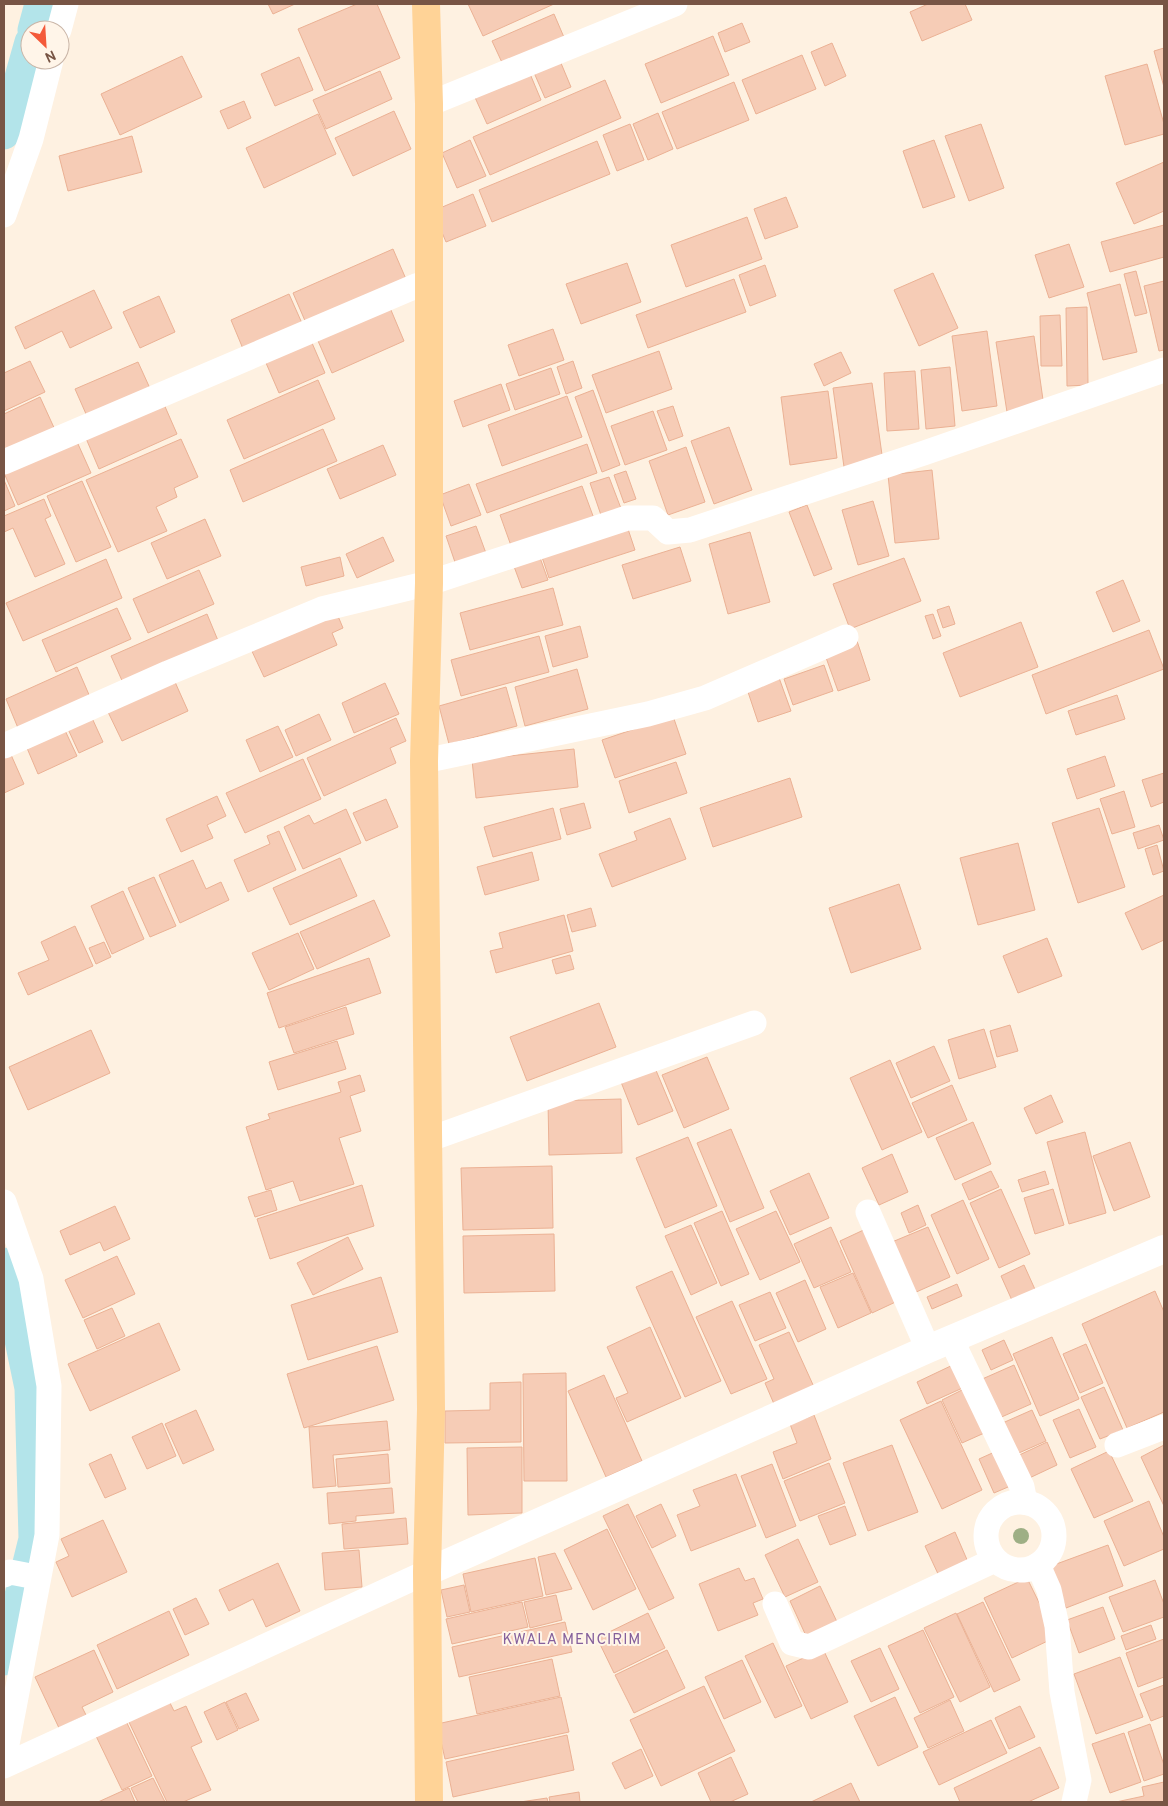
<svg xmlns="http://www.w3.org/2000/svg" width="1168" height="1806" font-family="Overpass,sans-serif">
<rect width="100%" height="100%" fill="#fef1e1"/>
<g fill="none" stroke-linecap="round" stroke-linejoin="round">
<g stroke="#b3e4ea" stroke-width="31">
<polyline points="33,30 40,4"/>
<polyline points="4,134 30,42"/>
<polyline points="4,1263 30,1388 34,1539 4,1660"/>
</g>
</g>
<g fill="#f6ccb6" stroke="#ebb194">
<polygon points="268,4 295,4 273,14"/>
<polygon points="357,4 377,4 400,58 325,91 298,29"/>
<polygon points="468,4 554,4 483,36"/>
<polygon points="928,4 965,4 972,20 922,41 910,12"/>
<polygon points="554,14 566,42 505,69 492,41"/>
<polygon points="742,23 750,42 725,52 718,33"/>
<polygon points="713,36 729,75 661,103 645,64"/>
<polygon points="832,43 846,76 825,86 811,52"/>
<polygon points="1164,48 1164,87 1154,51"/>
<polygon points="802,55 816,89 756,114 742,80"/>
<polygon points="182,56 202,97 120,135 101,94"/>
<polygon points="558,56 571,87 545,98 532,68"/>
<polygon points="299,57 313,90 275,106 261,74"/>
<polygon points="1147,64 1164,124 1164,134 1125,145 1105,76"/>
<polygon points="528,69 541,100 487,124 473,93"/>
<polygon points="380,71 392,99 326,129 313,100"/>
<polygon points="605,80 621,118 490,175 473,137"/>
<polygon points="734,82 749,120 677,149 662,112"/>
<polygon points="244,101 251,118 228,129 220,111"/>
<polygon points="394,111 411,149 353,176 335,138"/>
<polygon points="658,113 673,149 648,160 633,124"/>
<polygon points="318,114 336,154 264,188 246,148"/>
<polygon points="630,124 644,160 617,171 603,135"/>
<polygon points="981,124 1004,188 969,201 945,136"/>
<polygon points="132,136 142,172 68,191 59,156"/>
<polygon points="470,140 486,176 457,188 442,153"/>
<polygon points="934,140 955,197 923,208 903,151"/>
<polygon points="597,141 610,174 492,222 479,190"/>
<polygon points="1164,162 1164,211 1134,224 1116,183"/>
<polygon points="473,194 486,226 446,242 433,211"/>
<polygon points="786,197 798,227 765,239 754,209"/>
<polygon points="747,217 762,259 686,287 671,245"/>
<polygon points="1164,225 1164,257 1110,272 1101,242"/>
<polygon points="1069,244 1084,287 1049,298 1035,255"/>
<polygon points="393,249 409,286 309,330 293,293"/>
<polygon points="627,263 641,302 581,324 566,284"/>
<polygon points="765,265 776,296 750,306 739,275"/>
<polygon points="1136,271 1147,313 1135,316 1124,274"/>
<polygon points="933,273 958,328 919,346 894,290"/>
<polygon points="734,279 746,312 648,348 636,315"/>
<polygon points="1164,281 1164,350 1159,351 1144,286"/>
<polygon points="1120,284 1137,352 1103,360 1087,293"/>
<polygon points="94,290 112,328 70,348 62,331 25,349 15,327"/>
<polygon points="289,294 305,330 246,356 231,320"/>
<polygon points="159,296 175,332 140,348 123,312"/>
<polygon points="388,303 404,341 332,373 315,334"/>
<polygon points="1087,307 1088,385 1067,386 1066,308"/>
<polygon points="1060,315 1062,366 1041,366 1040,316"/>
<polygon points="553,329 564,360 519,376 508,345"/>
<polygon points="987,331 997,406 962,411 952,336"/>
<polygon points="309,336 325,373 279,393 263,356"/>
<polygon points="1034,336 1044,407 1007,412 996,342"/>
<polygon points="659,351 672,389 606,413 592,375"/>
<polygon points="841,352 851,373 824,386 814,364"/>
<polygon points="30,361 45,392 4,411 4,373"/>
<polygon points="573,361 582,388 566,394 557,367"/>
<polygon points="138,362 153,395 90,423 75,389"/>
<polygon points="950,367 955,426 926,429 921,370"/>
<polygon points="551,368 560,394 515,410 506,384"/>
<polygon points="915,371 919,429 887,431 884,373"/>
<polygon points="318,380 335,419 244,459 227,420"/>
<polygon points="872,383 883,462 844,467 833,388"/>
<polygon points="501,384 510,410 463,427 454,401"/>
<polygon points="593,390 620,465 602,472 575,397"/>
<polygon points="828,391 837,458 790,465 781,397"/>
<polygon points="567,396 582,437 502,466 488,425"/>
<polygon points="40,397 56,432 4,456 4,414"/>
<polygon points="163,402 177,434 99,469 85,436"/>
<polygon points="673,406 683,436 669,441 657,411"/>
<polygon points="653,411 667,450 625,465 611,426"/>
<polygon points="729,427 752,490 714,504 691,441"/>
<polygon points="323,429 337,461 243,502 230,470"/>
<polygon points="74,435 91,473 18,505 4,473"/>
<polygon points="181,439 198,477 174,488 177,497 156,507 167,531 118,552 86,480"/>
<polygon points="587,444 597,473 487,513 476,484"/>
<polygon points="383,445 396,475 340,499 327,469"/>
<polygon points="686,447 705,502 668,515 649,461"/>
<polygon points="932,470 939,539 895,543 888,475"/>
<polygon points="626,471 636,499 624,503 614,475"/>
<polygon points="609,477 622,511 602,518 590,483"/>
<polygon points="4,480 15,506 4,511"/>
<polygon points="82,481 111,547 76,562 47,496"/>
<polygon points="469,484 481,515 451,526 440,495"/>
<polygon points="582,486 596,524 514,554 500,515"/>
<polygon points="44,499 51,516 45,519 65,564 35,577 13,528 4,532 4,516"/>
<polygon points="873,501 889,556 858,565 842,510"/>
<polygon points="807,505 832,569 814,576 789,512"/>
<polygon points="205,519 221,556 167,579 151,543"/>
<polygon points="476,526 487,556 457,568 446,536"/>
<polygon points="627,526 635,550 549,578 541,554"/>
<polygon points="750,532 770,602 728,614 709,544"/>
<polygon points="383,537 394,561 357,578 346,554"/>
<polygon points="680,547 691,581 633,599 622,565"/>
<polygon points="538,552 548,580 522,588 512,561"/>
<polygon points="340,557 344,576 306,586 301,567"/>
<polygon points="904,558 921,601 850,629 833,584"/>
<polygon points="106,559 122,598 23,641 6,603"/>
<polygon points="199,570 214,604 148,633 133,599"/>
<polygon points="1123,580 1140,621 1113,632 1096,592"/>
<polygon points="553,588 563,625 470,650 460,613"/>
<polygon points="949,606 955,624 943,628 937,610"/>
<polygon points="117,608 131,639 56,672 42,640"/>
<polygon points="335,609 343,628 332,633 337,645 264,677 250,647"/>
<polygon points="207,614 219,643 124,685 111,656"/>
<polygon points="933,614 941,636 933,639 925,616"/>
<polygon points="1021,622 1038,667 960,697 943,653"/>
<polygon points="580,626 588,657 553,667 545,636"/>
<polygon points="1149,630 1164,669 1046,714 1032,675"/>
<polygon points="539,636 549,672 461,696 451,660"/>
<polygon points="857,641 870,680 838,691 824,652"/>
<polygon points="824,665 833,691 793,705 784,679"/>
<polygon points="77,667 90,697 18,728 6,699"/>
<polygon points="577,669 588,709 525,726 515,687"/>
<polygon points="778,675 791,711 758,722 746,686"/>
<polygon points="175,682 188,711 122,741 108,712"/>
<polygon points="385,683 399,714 354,733 342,703"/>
<polygon points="506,687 517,726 449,744 439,706"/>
<polygon points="1117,695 1125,719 1076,735 1068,711"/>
<polygon points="319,714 331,740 296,756 285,730"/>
<polygon points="673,716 686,754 615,778 602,740"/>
<polygon points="92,718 103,742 79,753 68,729"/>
<polygon points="396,718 406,741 390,748 396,763 324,796 307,758"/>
<polygon points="62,724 77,756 38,774 24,741"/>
<polygon points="278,726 293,757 260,772 246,740"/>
<polygon points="8,748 24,784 4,793 4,750"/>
<polygon points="574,749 578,787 476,798 472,760"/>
<polygon points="1105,756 1115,786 1077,799 1067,769"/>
<polygon points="303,759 321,799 245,833 226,793"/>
<polygon points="676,762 687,793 629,813 619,781"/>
<polygon points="1164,773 1164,802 1151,807 1142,780"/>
<polygon points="790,778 802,817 713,847 700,808"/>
<polygon points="1124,791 1135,827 1112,834 1100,799"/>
<polygon points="217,796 226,816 207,825 213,838 181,852 166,819"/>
<polygon points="386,799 398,827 366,841 353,813"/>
<polygon points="584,803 591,828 567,835 560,809"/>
<polygon points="553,808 561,839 493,857 484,827"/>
<polygon points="1099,808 1125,887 1078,903 1052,823"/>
<polygon points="346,809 361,843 303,869 284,827 309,815 314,824"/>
<polygon points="670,818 686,859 612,887 599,854 637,840 634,832"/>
<polygon points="1159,825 1164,840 1138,849 1133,833"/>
<polygon points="279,831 296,870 248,892 234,860 270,844 267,836"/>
<polygon points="1018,843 1035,910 978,925 960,858"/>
<polygon points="1157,845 1164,871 1153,875 1145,849"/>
<polygon points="532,852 539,880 485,895 477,867"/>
<polygon points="340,858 357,896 290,925 273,888"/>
<polygon points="193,860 206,889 221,882 229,900 180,923 159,875"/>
<polygon points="154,877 176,926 150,937 128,888"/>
<polygon points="899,884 921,949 851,973 829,908"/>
<polygon points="123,891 144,939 112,954 91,906"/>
<polygon points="1164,895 1164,940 1142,950 1125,913"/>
<polygon points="374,900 390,936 317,969 300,932"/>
<polygon points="591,908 596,926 572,932 567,915"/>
<polygon points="564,915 573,951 496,973 490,951 503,948 499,933"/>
<polygon points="75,926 93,966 28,995 18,973 49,960 41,942"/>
<polygon points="298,933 314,969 269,990 252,953"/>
<polygon points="1047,938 1062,976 1018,993 1003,956"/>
<polygon points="104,942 111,957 96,964 89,948"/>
<polygon points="570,955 574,969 556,974 552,960"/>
<polygon points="369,958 381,993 279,1028 267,993"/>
<polygon points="599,1003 616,1047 527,1081 510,1037"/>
<polygon points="346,1007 354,1034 294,1053 285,1027"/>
<polygon points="1010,1025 1018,1051 997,1057 990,1031"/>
<polygon points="984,1029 996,1067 959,1079 948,1040"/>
<polygon points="91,1030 110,1073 28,1110 9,1067"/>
<polygon points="337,1041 346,1069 278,1090 269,1062"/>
<polygon points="934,1046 950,1081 911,1098 896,1063"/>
<polygon points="707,1057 729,1109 684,1128 662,1075"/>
<polygon points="890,1060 922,1132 882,1150 850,1078"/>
<polygon points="655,1068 673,1111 638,1125 621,1082"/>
<polygon points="360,1075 365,1091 350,1096 361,1131 339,1138 354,1184 300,1201 293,1181 266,1190 246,1127 270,1119 268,1114 341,1092 338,1082"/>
<polygon points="952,1085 967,1120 928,1138 912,1103"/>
<polygon points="1051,1095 1063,1122 1036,1134 1024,1108"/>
<polygon points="621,1099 622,1153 549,1155 548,1101"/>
<polygon points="973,1122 991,1164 955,1180 936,1138"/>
<polygon points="731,1129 764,1208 730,1222 697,1143"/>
<polygon points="1085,1132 1106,1213 1069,1224 1047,1142"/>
<polygon points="688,1137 717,1206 665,1228 636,1158"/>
<polygon points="1130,1142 1150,1197 1114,1211 1093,1156"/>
<polygon points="892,1154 908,1192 879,1205 862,1168"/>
<polygon points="552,1166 553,1228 463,1230 461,1168"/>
<polygon points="991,1171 999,1187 969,1200 962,1184"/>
<polygon points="1045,1171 1049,1184 1022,1192 1018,1180"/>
<polygon points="809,1173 829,1218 790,1235 770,1191"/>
<polygon points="362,1185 374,1226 270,1259 257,1219"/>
<polygon points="1001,1189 1030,1254 999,1268 970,1203"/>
<polygon points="1053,1189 1064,1225 1035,1234 1024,1198"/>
<polygon points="271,1190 277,1210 255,1217 248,1197"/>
<polygon points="963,1200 989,1259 957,1274 931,1215"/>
<polygon points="918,1205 926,1225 909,1233 901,1213"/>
<polygon points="115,1206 130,1239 104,1251 100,1242 70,1255 60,1231"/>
<polygon points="722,1211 749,1274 721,1286 694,1223"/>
<polygon points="776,1211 800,1262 760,1280 736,1229"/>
<polygon points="691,1225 717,1283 691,1295 665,1236"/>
<polygon points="831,1227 851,1272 814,1288 794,1244"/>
<polygon points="870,1227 902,1299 872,1313 840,1241"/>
<polygon points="928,1227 950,1277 914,1293 892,1242"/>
<polygon points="554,1234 555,1291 464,1293 463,1236"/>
<polygon points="348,1237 363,1269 313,1295 297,1263"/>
<polygon points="117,1256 135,1294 83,1318 65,1280"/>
<polygon points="1024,1265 1038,1296 1015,1307 1001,1276"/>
<polygon points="672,1271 721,1381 685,1397 636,1287"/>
<polygon points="853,1273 871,1313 838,1328 820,1287"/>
<polygon points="381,1277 398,1332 308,1360 291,1305"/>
<polygon points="805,1280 826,1329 798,1342 776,1293"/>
<polygon points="957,1284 962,1296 932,1309 927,1297"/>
<polygon points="1155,1291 1164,1312 1164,1412 1127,1428 1082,1324"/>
<polygon points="770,1292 786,1328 755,1341 739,1305"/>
<polygon points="732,1301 767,1379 731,1394 696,1317"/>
<polygon points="112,1308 125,1336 97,1349 84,1320"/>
<polygon points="159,1323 180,1370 90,1411 68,1364"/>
<polygon points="650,1327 681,1398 627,1422 616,1398 628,1393 607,1347"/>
<polygon points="789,1332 814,1387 774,1404 765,1383 774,1379 759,1345"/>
<polygon points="1052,1337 1079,1399 1040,1416 1013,1354"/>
<polygon points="1004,1340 1013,1360 991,1370 982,1350"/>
<polygon points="1086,1344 1103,1383 1080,1393 1063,1354"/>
<polygon points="377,1346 394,1400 304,1428 287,1374"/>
<polygon points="957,1363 967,1386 927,1404 917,1382"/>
<polygon points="1014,1365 1031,1404 997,1419 980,1380"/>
<polygon points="566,1373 567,1481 524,1481 523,1374"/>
<polygon points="604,1375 642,1461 606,1477 568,1391"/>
<polygon points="521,1382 521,1442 445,1443 445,1411 490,1410 490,1383"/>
<polygon points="970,1386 991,1430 962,1443 942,1400"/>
<polygon points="1104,1387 1123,1430 1100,1439 1081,1397"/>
<polygon points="941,1401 982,1490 942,1509 900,1420"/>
<polygon points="1079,1409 1096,1447 1070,1458 1053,1420"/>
<polygon points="196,1410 214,1450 183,1464 165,1424"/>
<polygon points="1032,1410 1046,1441 1012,1456 998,1425"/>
<polygon points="814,1415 831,1459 783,1479 773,1452 797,1443 790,1424"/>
<polygon points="387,1421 390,1450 333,1455 336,1486 313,1488 309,1427"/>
<polygon points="162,1423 176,1456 147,1469 132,1437"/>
<polygon points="1047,1442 1057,1465 1023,1481 1013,1458"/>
<polygon points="892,1445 918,1512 868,1531 843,1463"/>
<polygon points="1164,1445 1164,1506 1141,1457"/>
<polygon points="522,1447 522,1513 468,1515 467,1448"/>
<polygon points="999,1450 1015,1484 994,1493 979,1459"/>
<polygon points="1109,1451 1133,1501 1094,1518 1071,1469"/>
<polygon points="111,1454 126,1489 105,1498 89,1464"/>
<polygon points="388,1454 390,1483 338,1487 336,1459"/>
<polygon points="829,1463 845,1503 800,1521 784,1481"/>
<polygon points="772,1464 796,1526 766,1538 741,1476"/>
<polygon points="736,1474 756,1526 691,1551 677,1515 700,1506 693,1490"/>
<polygon points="392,1488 394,1513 356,1516 356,1521 329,1524 327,1493"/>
<polygon points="1149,1501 1164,1537 1164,1549 1124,1566 1104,1521"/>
<polygon points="628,1504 674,1598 649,1610 603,1516"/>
<polygon points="661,1504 676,1536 652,1548 636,1516"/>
<polygon points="845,1506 856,1535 830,1545 818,1516"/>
<polygon points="406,1518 408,1544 344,1549 342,1524"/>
<polygon points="103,1520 127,1572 72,1597 56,1562 69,1556 61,1539"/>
<polygon points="607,1529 636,1589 593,1610 564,1550"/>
<polygon points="955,1532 968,1562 939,1576 925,1546"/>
<polygon points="798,1539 818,1582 785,1597 765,1555"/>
<polygon points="1108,1545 1123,1586 1066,1608 1051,1566"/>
<polygon points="359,1550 362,1587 325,1590 322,1553"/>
<polygon points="555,1553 572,1589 546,1595 538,1557"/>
<polygon points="535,1558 543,1596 471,1612 463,1574"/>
<polygon points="278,1563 300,1611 266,1627 253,1599 229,1611 219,1590"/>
<polygon points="739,1568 745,1581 754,1578 763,1599 753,1603 758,1615 718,1631 699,1584"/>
<polygon points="1027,1578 1056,1637 1012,1658 984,1598"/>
<polygon points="1155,1580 1164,1604 1164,1617 1123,1632 1109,1597"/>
<polygon points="464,1585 470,1612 447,1617 441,1590"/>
<polygon points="820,1586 838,1624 807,1638 790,1601"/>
<polygon points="556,1595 562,1620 530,1628 524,1602"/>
<polygon points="196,1598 209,1624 185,1635 173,1609"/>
<polygon points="522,1602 528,1627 452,1644 446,1619"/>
<polygon points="983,1602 1020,1680 994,1692 957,1614"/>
<polygon points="1103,1607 1115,1639 1079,1653 1067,1620"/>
<polygon points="169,1611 189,1655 117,1689 97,1645"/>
<polygon points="648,1613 665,1648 614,1673 597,1638"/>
<polygon points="956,1613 990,1687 960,1702 924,1628"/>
<polygon points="565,1622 572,1652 459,1677 452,1647"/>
<polygon points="1151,1625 1156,1639 1126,1650 1121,1636"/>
<polygon points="923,1630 954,1697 920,1713 888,1646"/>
<polygon points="1164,1639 1164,1677 1138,1687 1126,1653"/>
<polygon points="773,1643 802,1706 775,1718 745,1656"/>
<polygon points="880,1648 899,1689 871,1702 851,1661"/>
<polygon points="823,1649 848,1702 811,1719 786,1666"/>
<polygon points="94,1650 113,1692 82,1707 86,1715 59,1728 35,1677"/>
<polygon points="667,1650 685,1688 634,1713 615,1675"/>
<polygon points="1120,1657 1143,1717 1096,1734 1074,1674"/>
<polygon points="552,1659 560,1696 477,1714 469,1677"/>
<polygon points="742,1660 761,1702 724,1719 705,1677"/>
<polygon points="1164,1685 1164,1716 1151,1721 1140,1694"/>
<polygon points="704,1686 735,1751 661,1786 630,1720"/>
<polygon points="246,1693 259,1720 239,1729 226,1702"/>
<polygon points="561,1697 569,1732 445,1759 437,1724"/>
<polygon points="895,1697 918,1747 878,1766 854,1716"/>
<polygon points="950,1700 964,1731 928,1748 914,1718"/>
<polygon points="169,1701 174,1711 186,1706 202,1742 191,1747 211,1790 183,1802 167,1802 128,1720"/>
<polygon points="225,1702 238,1730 217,1740 204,1712"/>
<polygon points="1020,1706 1035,1737 1009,1749 995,1718"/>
<polygon points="991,1720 1007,1753 939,1785 923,1752"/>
<polygon points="126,1721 152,1776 122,1790 96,1736"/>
<polygon points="1150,1724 1164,1765 1164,1774 1144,1781 1128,1732"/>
<polygon points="1124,1733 1141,1782 1110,1793 1092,1744"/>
<polygon points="567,1735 574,1770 453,1797 446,1762"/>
<polygon points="1040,1747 1059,1788 1028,1802 960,1802 954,1788"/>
<polygon points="641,1749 653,1776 625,1789 612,1763"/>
<polygon points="731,1757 748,1794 730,1802 711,1802 698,1773"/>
<polygon points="153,1778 165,1802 138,1802 131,1788"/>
<polygon points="1164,1782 1164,1802 1116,1802 1144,1796 1142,1787"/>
<polygon points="851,1783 860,1802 811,1802"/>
<polygon points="129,1788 135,1802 98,1802"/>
<polygon points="579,1792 580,1802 550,1802 549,1797"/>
<polygon points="547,1798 548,1802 520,1802"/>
</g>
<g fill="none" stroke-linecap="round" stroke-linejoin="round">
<g stroke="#fff" stroke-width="25">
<polyline points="59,30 66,4"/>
<polyline points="429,104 675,4"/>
<polyline points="4,215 31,139 51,60"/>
<polyline points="4,462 416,286 428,283"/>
<polyline points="4,746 168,673 322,609 429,583 627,518 653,518 668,532 690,530 924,453 1164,370"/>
<polyline points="424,761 648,714 705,698 846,637"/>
<polyline points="430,1139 754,1023"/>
<polyline points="4,1202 31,1279 49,1386 47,1535 4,1760"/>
<polyline points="868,1212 928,1349"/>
<polyline points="951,1339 1022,1487 1025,1502"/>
<polyline points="1117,1445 1164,1427"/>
<circle cx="1020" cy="1536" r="34"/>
<polyline points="1038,1565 1049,1590 1057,1626 1062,1692 1079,1780 1074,1802"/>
<polyline points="4,1575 10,1572 36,1577 36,1582"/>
<polyline points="775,1604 792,1643 809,1647 995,1560"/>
<polyline points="4,1766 427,1572"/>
</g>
<polyline stroke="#fff" stroke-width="28" points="427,1572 928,1349 1164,1249"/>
<polyline stroke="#ffd397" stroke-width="28" points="426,4 429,104 429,583 424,761 431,1409 427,1572 429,1802"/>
</g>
<circle fill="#9eaf85" cx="1021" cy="1536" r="8"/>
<g text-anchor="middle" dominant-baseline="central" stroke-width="4" stroke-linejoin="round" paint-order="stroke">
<g font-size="15" letter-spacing="1" fill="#85609c" stroke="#fff5e9">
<text x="572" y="1640">KWALA MENCIRIM</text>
</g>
</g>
<rect width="1168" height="1806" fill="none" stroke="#785545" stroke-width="10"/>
<g transform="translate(45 45) rotate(155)"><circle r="24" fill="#fff5e9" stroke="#c9b5a7"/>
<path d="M0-4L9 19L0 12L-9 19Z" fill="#f45a3a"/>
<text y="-8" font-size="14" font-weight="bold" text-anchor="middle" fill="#785545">N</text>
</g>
</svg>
